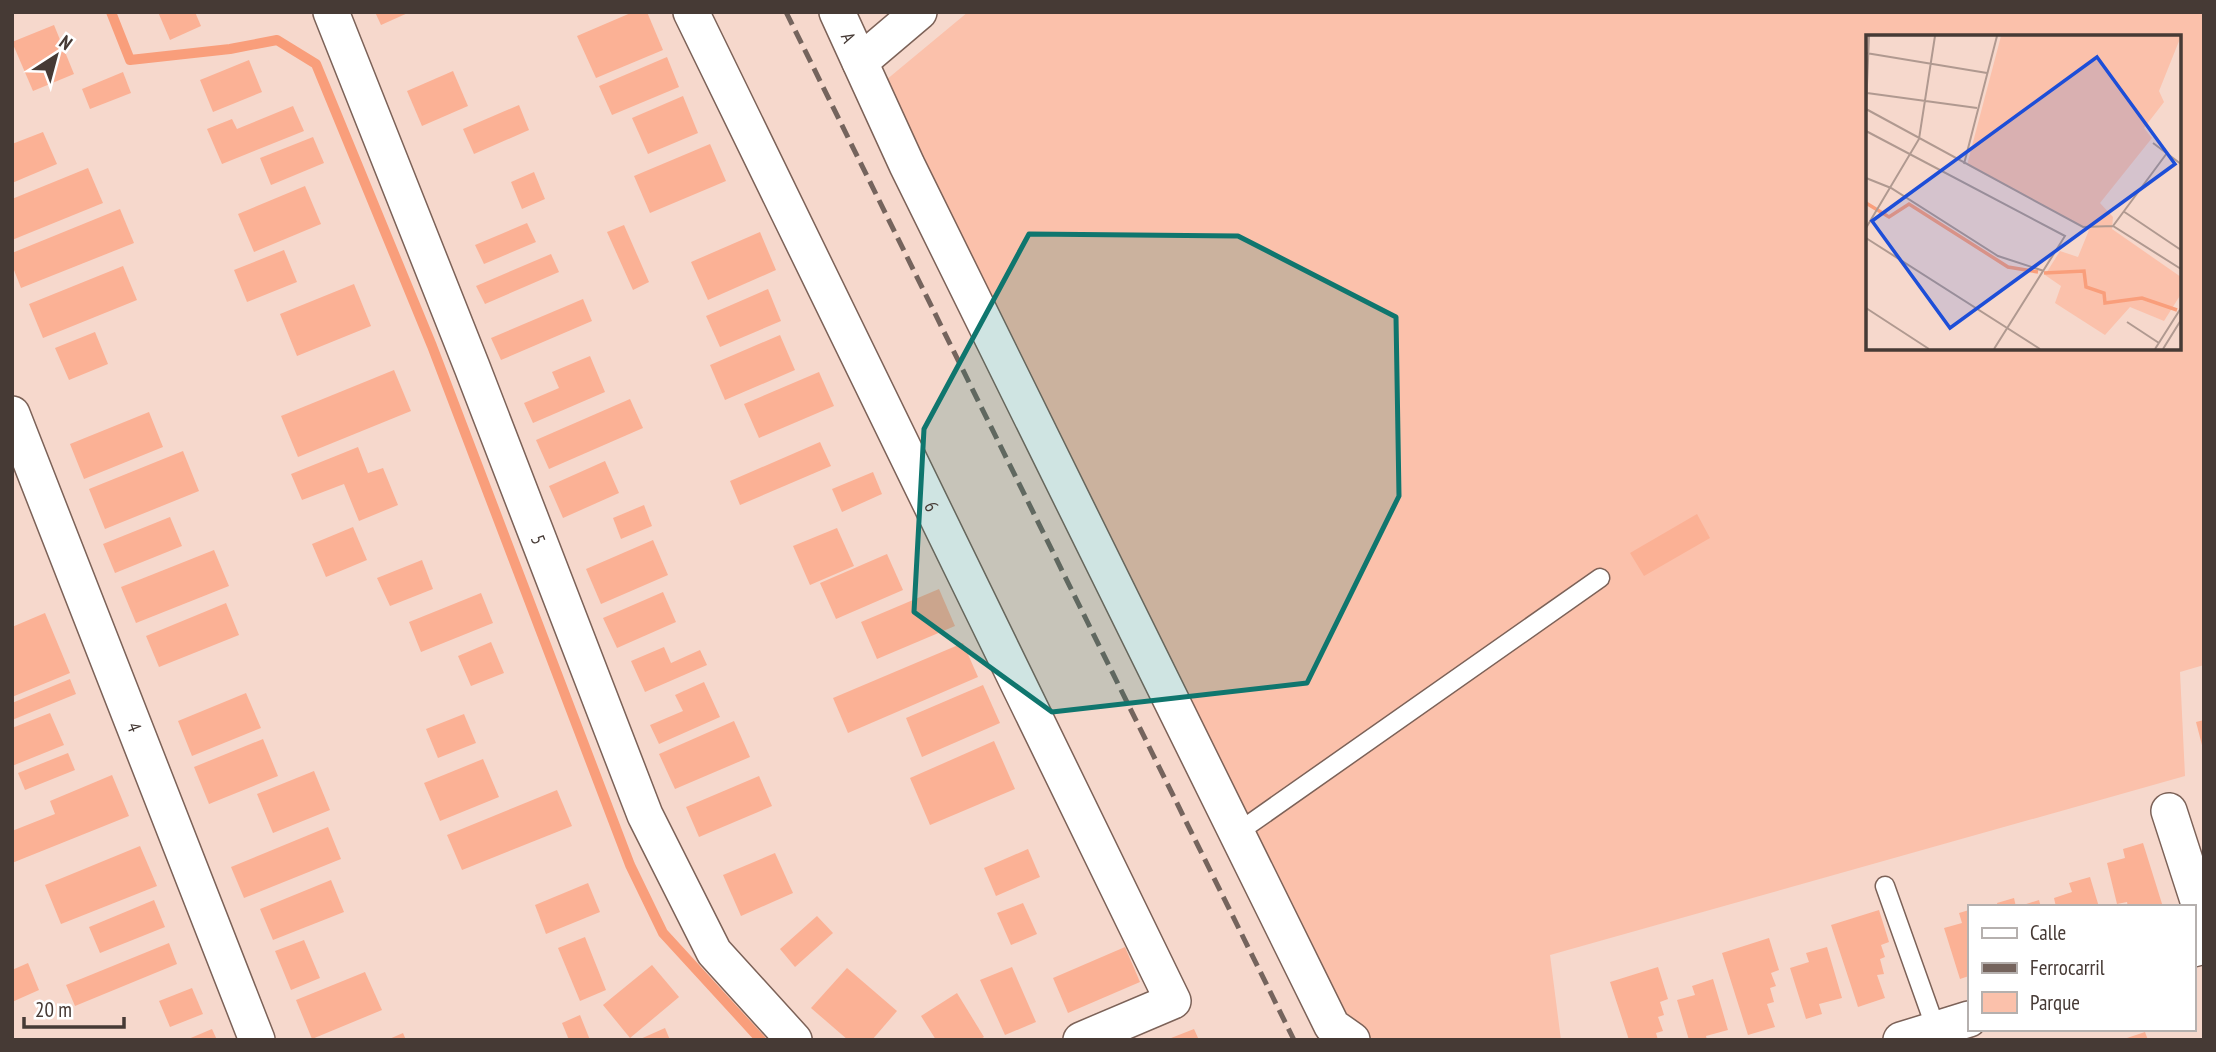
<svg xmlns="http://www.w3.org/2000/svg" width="2216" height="1052" font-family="'PT Sans Narrow',sans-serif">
<rect width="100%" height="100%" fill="#f6d8cc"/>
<path fill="#fbc1ab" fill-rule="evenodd" d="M968,12H2204V665L2180,672L2185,776L1550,955L1561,1040H1337L874,90ZM1868,37H2179V348H1868Z"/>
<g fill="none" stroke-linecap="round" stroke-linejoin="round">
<polyline stroke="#f99e7b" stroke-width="10" points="111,12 130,60 230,49 277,40 316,64 432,346 630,865 663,933 761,1040"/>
</g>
<g fill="#fbb195">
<polygon points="158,12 195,12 201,26 170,40"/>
<polygon points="375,12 410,12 381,25"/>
<polygon points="633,12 647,12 663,50 596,78 577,36"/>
<polygon points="54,25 74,74 33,91 12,42"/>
<polygon points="667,57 679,87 612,115 599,86"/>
<polygon points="249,60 262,92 213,112 200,80"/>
<polygon points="453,71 468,106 422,126 407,91"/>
<polygon points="123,72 131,93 90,109 82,89"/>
<polygon points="683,96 698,133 648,154 632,118"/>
<polygon points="519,105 529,130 474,154 463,129"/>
<polygon points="293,106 304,131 222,164 207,129 232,119 237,129"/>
<polygon points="43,132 57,164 12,183 12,144"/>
<polygon points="313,137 324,163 271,185 260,158"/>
<polygon points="710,144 726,181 650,213 634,176"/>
<polygon points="88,168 103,203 12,240 12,199"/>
<polygon points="534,172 545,199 522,209 511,182"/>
<polygon points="305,186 321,224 254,252 238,214"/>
<polygon points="120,209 134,243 21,288 12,265 12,253"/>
<polygon points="527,223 536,242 484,264 475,245"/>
<polygon points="624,225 649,282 633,290 607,232"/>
<polygon points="760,232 776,270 708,300 691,262"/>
<polygon points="284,250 297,282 247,302 234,270"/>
<polygon points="551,254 559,272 485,304 476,286"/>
<polygon points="123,266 137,300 43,338 29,304"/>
<polygon points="354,284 371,326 297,356 280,314"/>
<polygon points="768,289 781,321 720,347 706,316"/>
<polygon points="583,299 592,321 501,360 491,338"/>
<polygon points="95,332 108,364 69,380 55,348"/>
<polygon points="780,335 795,370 725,400 710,365"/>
<polygon points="590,356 605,392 533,423 524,403 559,388 552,372"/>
<polygon points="394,370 411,411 298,457 281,416"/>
<polygon points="819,372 834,406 759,438 744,404"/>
<polygon points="630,399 643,428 549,469 536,440"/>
<polygon points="149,412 163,447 84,479 70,444"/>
<polygon points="820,442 831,466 740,505 730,481"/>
<polygon points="358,447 368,473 383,468 398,505 359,521 344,484 302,500 291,474"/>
<polygon points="183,451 199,491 105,529 89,489"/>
<polygon points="605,461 619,493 563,518 549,486"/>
<polygon points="873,472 882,494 842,512 832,489"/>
<polygon points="644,505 652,526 621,539 613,518"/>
<polygon points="1697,514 1710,538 1644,576 1630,553"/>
<polygon points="170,517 182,546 115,573 103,544"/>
<polygon points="353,527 367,560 326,577 312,544"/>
<polygon points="837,528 854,566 810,585 793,546"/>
<polygon points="653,540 668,575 601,604 586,569"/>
<polygon points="214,550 229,586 136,623 121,587"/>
<polygon points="887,554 903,590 836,619 820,583"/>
<polygon points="422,560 433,589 390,606 377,578"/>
<polygon points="939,589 955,626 877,659 861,622"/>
<polygon points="663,592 676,622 617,648 603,618"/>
<polygon points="481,593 493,623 421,652 409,622"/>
<polygon points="226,603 239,635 159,667 146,636"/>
<polygon points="45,613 70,673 12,697 12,627"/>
<polygon points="491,642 504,673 471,686 458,656"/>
<polygon points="963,643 978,677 848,733 833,698"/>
<polygon points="664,647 671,663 700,650 707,665 645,692 631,661"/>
<polygon points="70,679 76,694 12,720 12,703"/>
<polygon points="704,682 720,717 659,744 650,725 683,711 675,695"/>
<polygon points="983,685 1000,723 922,757 906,718"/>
<polygon points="246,693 261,728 192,756 178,721"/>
<polygon points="50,713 64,745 12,766 12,728"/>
<polygon points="464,714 476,743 438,758 426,729"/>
<polygon points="2204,720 2204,749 2203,749 2196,722"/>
<polygon points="734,721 750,757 675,789 659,754"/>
<polygon points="263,739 278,776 209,804 194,767"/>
<polygon points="994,741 1015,789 930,825 910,778"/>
<polygon points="68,753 75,770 25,790 18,773"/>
<polygon points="483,759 499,797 440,821 424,783"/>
<polygon points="314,771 330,810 273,833 257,794"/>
<polygon points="112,775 129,816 12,863 12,831 55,814 50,801"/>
<polygon points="759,776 772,806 699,837 686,807"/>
<polygon points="557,790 572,826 462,870 447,835"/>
<polygon points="328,827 341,859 244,898 231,867"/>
<polygon points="2143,843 2163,907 2128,907 2127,902 2117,904 2107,863 2125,858 2123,849"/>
<polygon points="140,846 157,886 61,924 45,885"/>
<polygon points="1028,849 1040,877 996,896 984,868"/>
<polygon points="775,853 793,893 741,916 723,875"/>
<polygon points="2090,877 2099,907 2056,907 2054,898 2072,892 2069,883"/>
<polygon points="331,880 344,912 273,940 260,909"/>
<polygon points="588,883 600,912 546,934 535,905"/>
<polygon points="2014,898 2016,907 1998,907 1997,903"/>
<polygon points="154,900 165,927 100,953 89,927"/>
<polygon points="2039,900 2041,907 2020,907 2020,906"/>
<polygon points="1023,903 1037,934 1011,945 997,913"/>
<polygon points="1879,910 1889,942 1881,945 1885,957 1880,959 1884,974 1877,975 1885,998 1858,1007 1831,925"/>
<polygon points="1969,910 1969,976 1960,979 1944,928 1962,923 1959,913"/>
<polygon points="817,916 833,933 795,967 780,949"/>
<polygon points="585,937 606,990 580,1001 558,948"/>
<polygon points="1769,938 1779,970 1771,973 1776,986 1770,988 1774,1002 1767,1004 1775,1027 1748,1035 1722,953"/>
<polygon points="304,940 320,978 291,990 275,951"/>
<polygon points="169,943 177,964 75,1006 66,985"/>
<polygon points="1125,947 1140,982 1068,1013 1053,978"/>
<polygon points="1827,947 1842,998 1819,1004 1822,1014 1806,1019 1790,968 1809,962 1806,953"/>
<polygon points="28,963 39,990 12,1002 12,970"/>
<polygon points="652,965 679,997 630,1038 603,1005"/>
<polygon points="1012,967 1036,1022 1005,1035 980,980"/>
<polygon points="1658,967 1668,999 1660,1002 1664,1015 1658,1017 1663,1031 1656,1033 1658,1040 1629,1040 1610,982"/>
<polygon points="847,968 897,1011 872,1040 848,1040 811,1008"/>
<polygon points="365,972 382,1010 312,1039 296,1000"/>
<polygon points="1713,979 1728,1030 1706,1036 1707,1040 1689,1040 1677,1000 1695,995 1692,986"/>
<polygon points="192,988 203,1014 170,1027 159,1001"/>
<polygon points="957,993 984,1037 979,1040 936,1040 921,1016"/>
<polygon points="580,1015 590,1040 569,1040 562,1023"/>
<polygon points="665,1028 670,1040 638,1040"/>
<polygon points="212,1029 217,1040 186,1040"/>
<polygon points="1194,1029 1199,1040 1166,1040"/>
<polygon points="2145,1032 2148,1040 2124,1040 2124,1039"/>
<polygon points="403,1033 406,1040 387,1040"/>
</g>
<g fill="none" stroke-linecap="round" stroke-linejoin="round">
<defs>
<g id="lane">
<polyline points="1237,833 1600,578"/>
<polyline points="1885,886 1936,1029"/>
</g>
<g id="street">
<path id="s1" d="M331,12L472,367L645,815L714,952L794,1040"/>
<path id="s2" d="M691,12L1173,1001L1081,1040"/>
<path id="s3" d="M837,12L907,165L1332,1026L1352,1040"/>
<polyline points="860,62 919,12"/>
<path id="s4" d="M12,414L257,1040"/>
<polyline points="2169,811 2204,919"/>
<polyline points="2193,949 2204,946"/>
<polyline points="1901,1040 1969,1019"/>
</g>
</defs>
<use href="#lane" stroke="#7c6258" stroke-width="21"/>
<use href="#street" stroke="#7c6258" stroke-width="38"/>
<use href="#lane" stroke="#fff" stroke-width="18"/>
<use href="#street" stroke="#fff" stroke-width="35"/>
<polyline stroke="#75645d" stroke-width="5" stroke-dasharray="14 7" stroke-linecap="butt" points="786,12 1294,1040"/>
</g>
<path fill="#0f766e" fill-opacity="0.2" stroke="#0f766e" stroke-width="5" stroke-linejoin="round" d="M1029,234L1238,236L1396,317L1399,496L1307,683L1052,712L914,612L924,429Z"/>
<g text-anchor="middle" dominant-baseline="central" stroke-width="5" stroke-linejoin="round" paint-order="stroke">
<g font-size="19" fill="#463a35" stroke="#fff">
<text stroke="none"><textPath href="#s3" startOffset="28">A</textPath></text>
<text stroke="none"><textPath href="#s2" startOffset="550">6</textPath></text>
<text stroke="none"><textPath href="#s1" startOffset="567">5</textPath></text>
<text stroke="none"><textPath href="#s4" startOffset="336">4</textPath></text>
</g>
</g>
<g transform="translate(1866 35)">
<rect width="315" height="315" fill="#f6d8cc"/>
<path d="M135,1H315L293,56L298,67L278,93L286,103L234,168L247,182L246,194L315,242V259L298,286L264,272L239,300L189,268L195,251L179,240L194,216L212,222L223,195L101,130Z" fill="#fbc1ab"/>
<path fill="none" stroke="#f99e7b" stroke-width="3.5" d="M0,168L23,182L43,169L142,232L172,237M178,238L218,236L220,252L238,258L239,268L276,263L311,275"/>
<path fill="none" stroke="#b09990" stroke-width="2" d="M0,18L121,38M1,58L111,73M0,74L217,192L247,191L315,234M0,74L3,1M0,96L199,201L128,314M287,108L315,129M98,129L131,1M0,143L25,153L132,221L178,236M257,176L315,215M247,191L301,118M0,193L53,104L69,1M0,203L174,314M0,273L63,314M261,287L293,308M289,314L315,273M297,314L315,285"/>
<path fill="#1d4ed8" fill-opacity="0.15" stroke="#1d4ed8" stroke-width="3.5" d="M231,22L309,129L84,293L6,186Z"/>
<rect width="315" height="315" fill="none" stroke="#463a35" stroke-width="3.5"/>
</g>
<rect width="2216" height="1052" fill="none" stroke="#463a35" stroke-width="28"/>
<rect x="1968" y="905" width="228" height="126" fill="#ffffff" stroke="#b5b0ae" stroke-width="2"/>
<rect x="1982" y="928" width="35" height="10" fill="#ffffff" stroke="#b5b0ae" stroke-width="2"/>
<text x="2030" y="940" font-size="21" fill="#463a35">Calle</text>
<rect x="1982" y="963" width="35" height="10" fill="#75645d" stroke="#b5b0ae" stroke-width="2"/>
<text x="2030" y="975" font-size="21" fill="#463a35">Ferrocarril</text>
<rect x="1982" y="992" width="35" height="21" fill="#fbc1ab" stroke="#b5b0ae" stroke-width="2"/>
<text x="2030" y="1010" font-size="21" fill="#463a35">Parque</text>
<g transform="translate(56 56) rotate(36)" stroke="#ffffff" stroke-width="5" paint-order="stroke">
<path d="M0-5L12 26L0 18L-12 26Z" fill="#463a35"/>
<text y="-10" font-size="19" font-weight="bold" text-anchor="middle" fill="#463a35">N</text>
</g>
<path d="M24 1017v10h100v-10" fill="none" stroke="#463a35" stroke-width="3.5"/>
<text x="35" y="1017" font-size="21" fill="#463a35" stroke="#ffffff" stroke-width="5" paint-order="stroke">20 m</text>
</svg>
